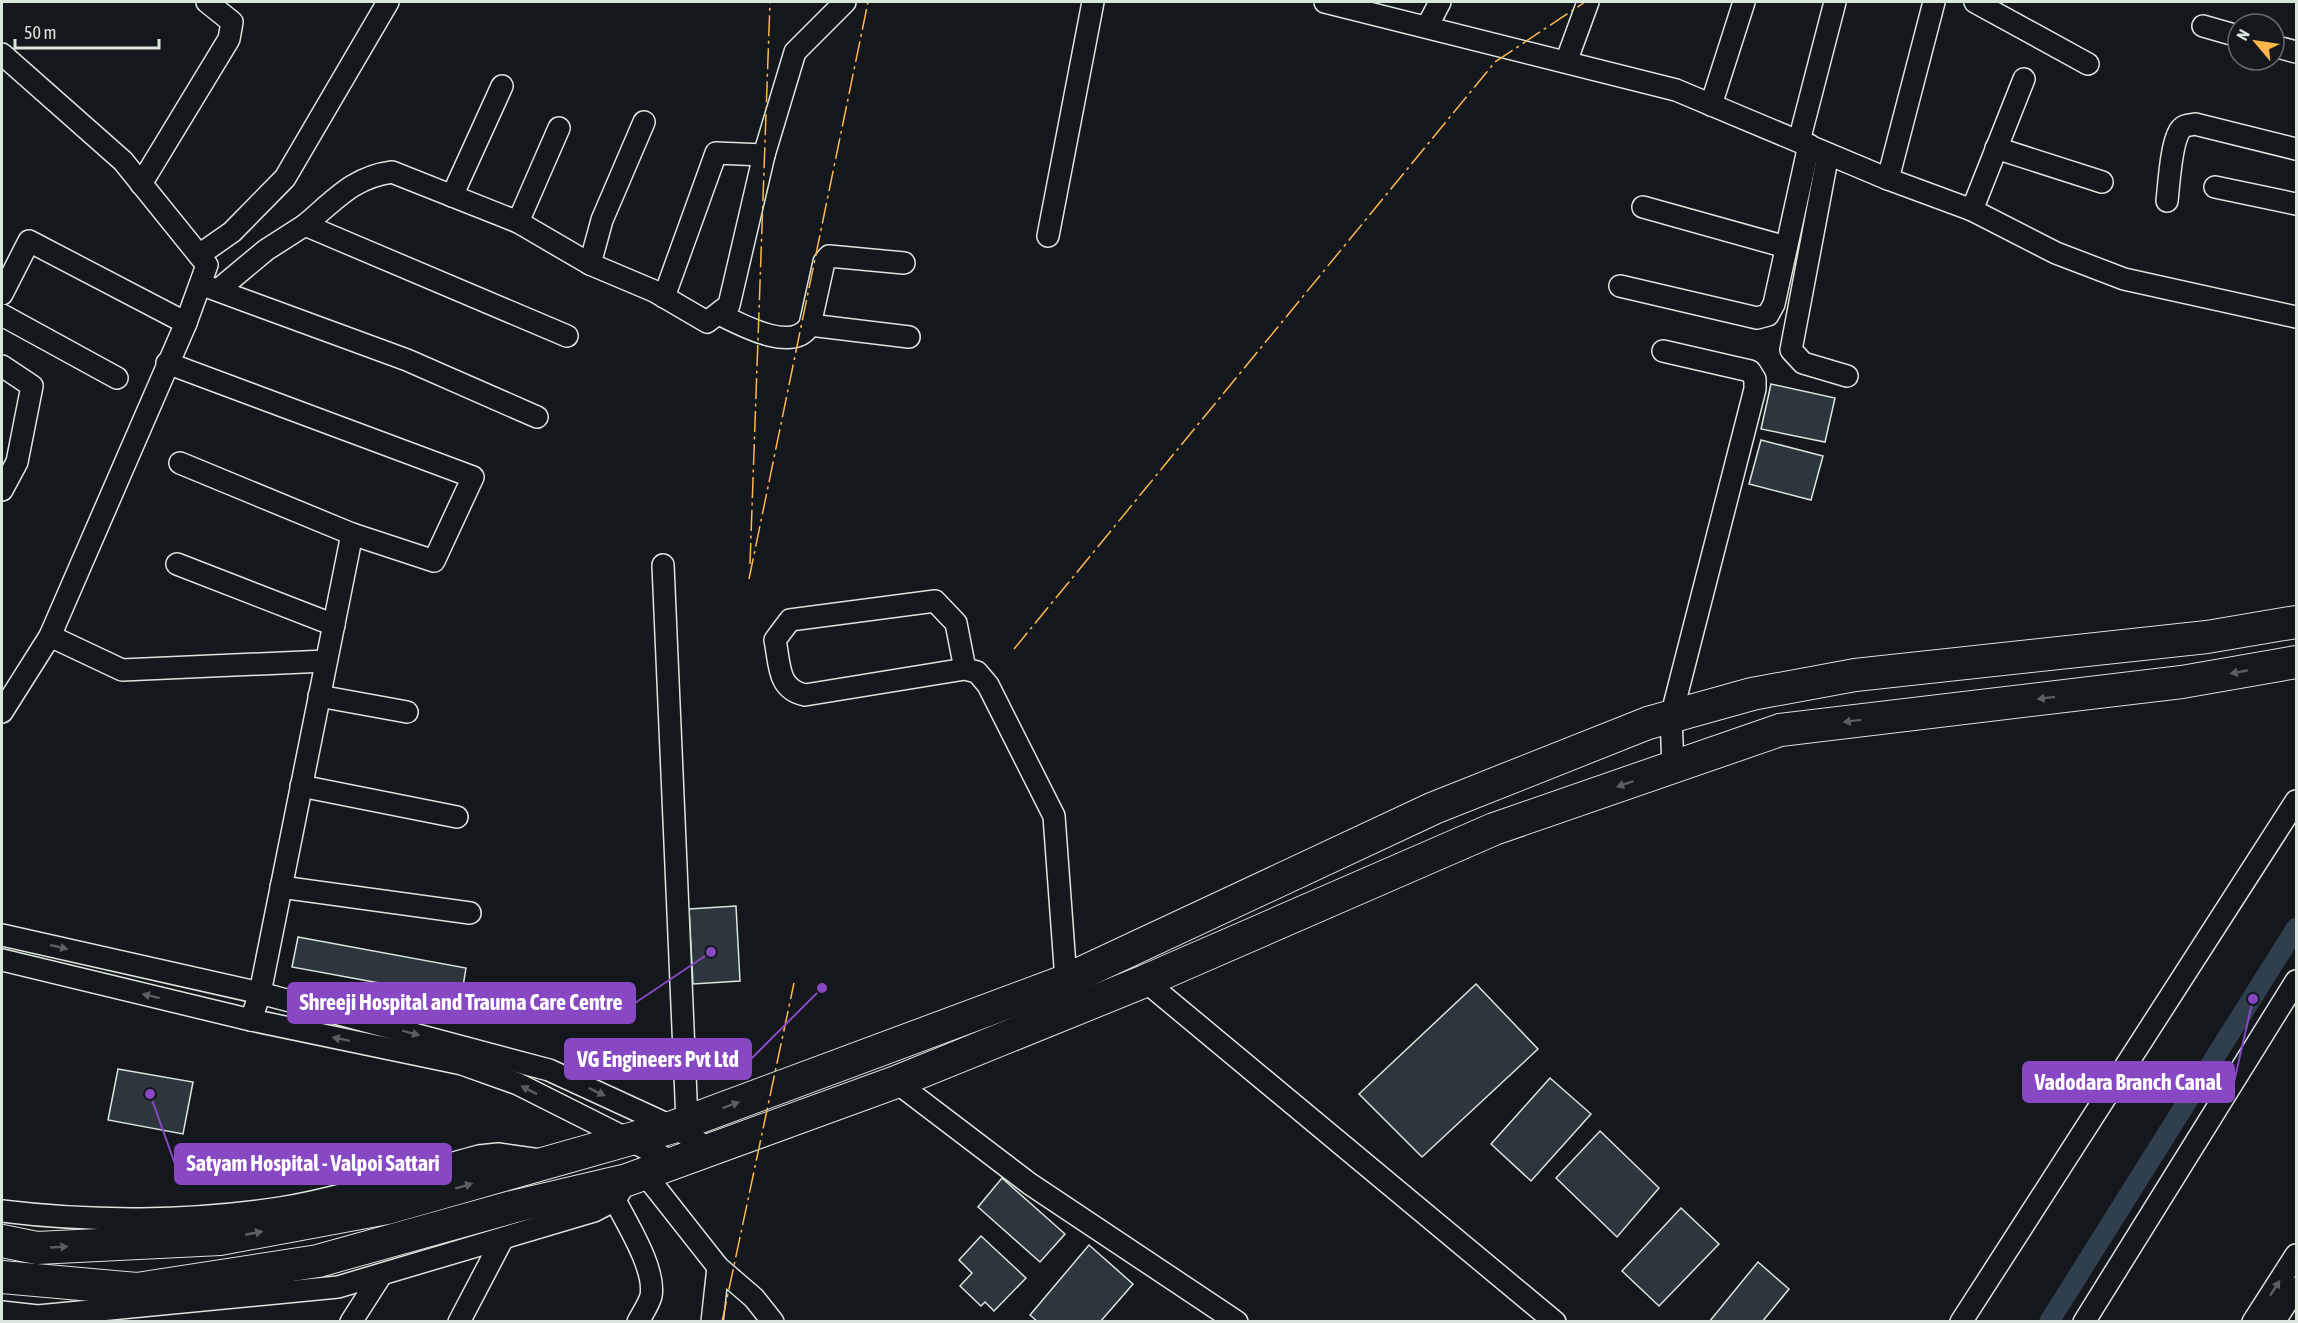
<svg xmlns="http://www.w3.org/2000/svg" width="2298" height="1323" font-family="'Asap Condensed',sans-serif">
<rect width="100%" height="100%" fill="#14181c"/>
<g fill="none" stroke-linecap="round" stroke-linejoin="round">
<polyline stroke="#2f3f4d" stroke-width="20" points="2049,1322 2296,928"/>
</g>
<g fill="#2c363c" stroke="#d8e6dc" stroke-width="1.5">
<polygon points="1771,384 1835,398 1825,442 1761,429"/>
<polygon points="1761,440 1823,456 1811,500 1749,484"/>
<polygon points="736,906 740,981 693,984 689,909"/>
<polygon points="298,937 466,968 461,998 292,967"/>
<polygon points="1476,984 1538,1049 1422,1157 1359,1094"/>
<polygon points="118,1069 193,1082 183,1134 108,1120"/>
<polygon points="1550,1078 1591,1114 1531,1181 1491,1144"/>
<polygon points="1600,1131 1659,1188 1617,1237 1556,1178"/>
<polygon points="1002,1178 1065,1234 1040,1262 978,1207"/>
<polygon points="1681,1208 1719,1244 1659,1306 1622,1271"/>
<polygon points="981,1236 1026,1278 994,1311 985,1302 981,1306 960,1286 972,1273 959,1260"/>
<polygon points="1089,1245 1133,1284 1100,1322 1038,1322 1030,1315"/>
<polygon points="1758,1262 1789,1289 1762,1322 1709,1322"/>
</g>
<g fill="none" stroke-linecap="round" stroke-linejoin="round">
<defs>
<g id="minor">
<polyline points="1325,2 1676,90 1888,179 1972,210 2056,253 2124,279 2296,317"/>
<polyline points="1975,2 2088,64"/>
<polyline points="2203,26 2238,36"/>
<polyline points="1427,27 1440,2"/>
<polyline points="2274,46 2296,52"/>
<polyline points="2,54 123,161 207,265 186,323 50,636 2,712"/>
<polyline points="1566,62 1588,2"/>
<polyline points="1711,105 1744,2"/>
<polyline points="1799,141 1835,2"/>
<polyline points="1996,148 2102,182"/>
<polyline points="1828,154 1791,350 1803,363 1847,376"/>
<polyline points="1888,179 1934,2"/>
<polyline points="141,184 229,39 232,22 207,2"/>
<polyline points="2215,187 2296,204"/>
<polyline points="452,196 502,86"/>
<path d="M2167,201C2169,184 2171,141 2181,129C2184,125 2190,125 2195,124L2296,149"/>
<polyline points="1643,207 1786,247"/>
<polyline points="1972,210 2024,79"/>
<polyline points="518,222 559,128"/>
<path d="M305,225C334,201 353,177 392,172L518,222L590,264L654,291L707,322L729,305L764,155L795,52L845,2"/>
<polyline points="1048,236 1093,2"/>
<polyline points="199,255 232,232 285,178 388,2"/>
<polyline points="590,264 602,220 644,122"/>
<polyline points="1620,286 1757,318 1768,315 1774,304 1809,145"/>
<polyline points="208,287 407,360 537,417"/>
<polyline points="218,290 266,250 305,225 567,336"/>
<polyline points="2,294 29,241 186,323"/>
<polyline points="664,297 716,153 764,155"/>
<path d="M719,314C741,325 794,354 810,325L824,262L829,256L904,263"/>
<polyline points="2,315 117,378"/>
<polyline points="810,325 909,337"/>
<polyline points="1663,351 1750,371 1755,379 1755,389 1671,717 1673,767"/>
<polyline points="167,363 473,477 434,561 352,534 260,993 251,1020"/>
<polyline points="2,366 32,386 17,462 2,490"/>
<polyline points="180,463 352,534"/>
<polyline points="177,564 334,625"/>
<polyline points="663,565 687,1121"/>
<polyline points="50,636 122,670 326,661"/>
<path d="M965,669L956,623L935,601L790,620L775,640C780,664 777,689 805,695L965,669L977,672L988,685L1054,816L1066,980"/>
<polyline points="319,696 407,712"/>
<polyline points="301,786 457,817"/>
<polyline points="281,887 470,913"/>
<polyline points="2,935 260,993 549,1070 673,1127 712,1150"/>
<polyline points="2,960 251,1020 462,1064 518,1084 675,1163"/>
<polyline points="1145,981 1555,1322"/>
<polyline points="896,1082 1030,1184 1237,1322"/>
<polyline points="644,1173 718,1267 754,1298 773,1322"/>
<path d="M615,1200C627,1224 656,1269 651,1296C649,1304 642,1314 638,1322"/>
<path d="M2,1211C91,1222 190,1222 280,1208C343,1198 415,1173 479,1156L498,1154L540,1160"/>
<polyline points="2,1312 38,1316 338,1287 594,1211 615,1200 627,1180"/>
<polyline points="351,1322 381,1275"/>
<polyline points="459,1322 502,1240"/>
<polyline points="712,1322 718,1267"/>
<polyline points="1961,1322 2296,801"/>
<polyline points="2084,1322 2296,981"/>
<polyline points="2253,1322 2296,1255"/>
<polyline points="2274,1322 2296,1288"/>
</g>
<g id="highway">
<polyline points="2,1241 37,1248 220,1239 387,1208 673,1127 1060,983 1434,808 1648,723 1752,694 1855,675 2207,637 2296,622"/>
<polyline points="2,1277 137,1289 318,1261 512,1207 627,1180 896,1082 1145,981 1494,829 1780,730 2182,682 2296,662"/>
</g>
</defs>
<use href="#minor" stroke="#d8e6dc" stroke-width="24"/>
<use href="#highway" stroke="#d8e6dc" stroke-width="34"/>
<use href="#minor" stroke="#14181c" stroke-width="21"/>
<use href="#highway" stroke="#14181c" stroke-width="32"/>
<g stroke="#ffb74d" stroke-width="1.5" stroke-dasharray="21 4.5 3 4.5" stroke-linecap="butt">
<polyline points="750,564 770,2"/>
<polyline points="749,579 868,2"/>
<polyline points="1014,649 1495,62 1585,2"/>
<polyline points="722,1322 794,983"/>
</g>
</g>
<defs><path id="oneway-solid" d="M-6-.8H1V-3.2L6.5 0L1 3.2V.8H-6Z" transform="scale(1.5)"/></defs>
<g fill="#59605f">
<use href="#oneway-solid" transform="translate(2239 672) rotate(170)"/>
<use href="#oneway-solid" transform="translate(2046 698) rotate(173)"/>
<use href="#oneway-solid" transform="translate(1852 721) rotate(173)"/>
<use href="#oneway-solid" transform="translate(1625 784) rotate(161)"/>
<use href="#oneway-solid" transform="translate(59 947) rotate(13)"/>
<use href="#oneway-solid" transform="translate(151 996) rotate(-166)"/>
<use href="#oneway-solid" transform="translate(411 1033) rotate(15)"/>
<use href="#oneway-solid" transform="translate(341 1039) rotate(-168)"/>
<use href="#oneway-solid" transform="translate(529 1090) rotate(-153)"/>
<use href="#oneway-solid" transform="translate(597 1092) rotate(25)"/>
<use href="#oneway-solid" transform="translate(731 1105) rotate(-20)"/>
<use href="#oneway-solid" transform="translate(464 1186) rotate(-16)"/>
<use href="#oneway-solid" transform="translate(254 1233) rotate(-11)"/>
<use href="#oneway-solid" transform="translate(59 1247) rotate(-3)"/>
<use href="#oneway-solid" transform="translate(2275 1288) rotate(-57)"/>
</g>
<path fill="none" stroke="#8948c3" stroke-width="2" d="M711 952L635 1003M822 988L751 1059M2253 999L2234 1082M150 1094L175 1164"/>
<g fill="#8948c3" stroke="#14181c" stroke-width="2">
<circle cx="711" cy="952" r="6"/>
<circle cx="822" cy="988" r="6"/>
<circle cx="2253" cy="999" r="6"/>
<circle cx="150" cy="1094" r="6"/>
</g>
<g fill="#8948c3" stroke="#8948c3" stroke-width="2">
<rect x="288" y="983" width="347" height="40" rx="6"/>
<rect x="565" y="1039" width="186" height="40" rx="6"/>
<rect x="2023" y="1062" width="211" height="40" rx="6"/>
<rect x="175" y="1144" width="276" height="40" rx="6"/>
</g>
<g font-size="22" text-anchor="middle" font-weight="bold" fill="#fff">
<text x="461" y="1010">Shreeji Hospital and Trauma Care Centre</text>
<text x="658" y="1067">VG Engineers Pvt Ltd</text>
<text x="2128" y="1090">Vadodara Branch Canal</text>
<text x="313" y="1171">Satyam Hospital - Valpoi Sattari</text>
</g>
<rect width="2298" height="1323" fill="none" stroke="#d8e6dc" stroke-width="6"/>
<g transform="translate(2256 42) rotate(299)"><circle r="28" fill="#14181c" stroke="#626a69" stroke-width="1.5"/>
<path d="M0-4.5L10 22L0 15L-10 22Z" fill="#ffb74d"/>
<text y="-9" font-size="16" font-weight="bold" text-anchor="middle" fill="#d8e6dc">N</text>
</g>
<path d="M15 39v9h144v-9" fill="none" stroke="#d8e6dc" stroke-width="3"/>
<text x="24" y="39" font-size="18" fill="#d8e6dc" stroke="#14181c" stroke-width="4.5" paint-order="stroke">50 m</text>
</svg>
